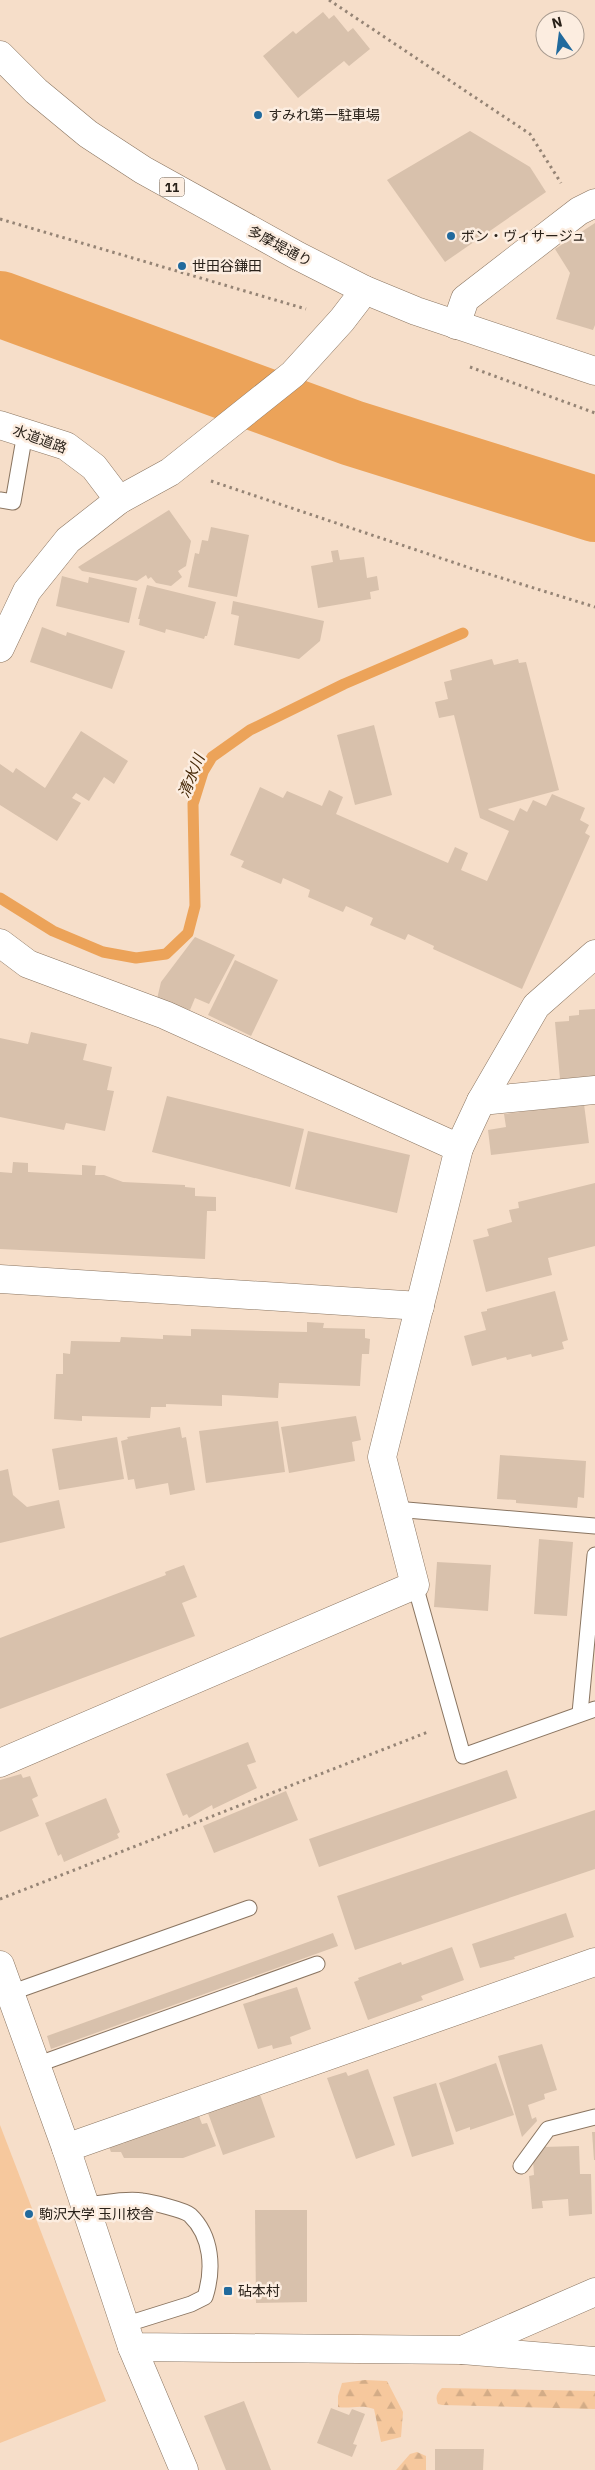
<svg xmlns="http://www.w3.org/2000/svg" width="595" height="2470" font-family="'IBM Plex Sans','Noto Sans JP',sans-serif">
<defs>
<pattern id="forest-firs" width="22" height="20" patternUnits="userSpaceOnUse" patternTransform="scale(1.25)"><rect width="22" height="20" fill="#f6c89d"/><path d="M5 1l3.5 6h-7zM16 11l3.5 6h-7z" fill="#d3ac87"/></pattern>
</defs>
<rect width="100%" height="100%" fill="#f6dec9"/>
<polygon fill="#f6c89d" points="0,2125 106,2401 0,2443"/>
<g fill="url(#forest-firs)">
<path d="M365,2380L387,2381L403,2412L401,2437L381,2442L374,2409C361,2404 351,2409 338,2407V2396L342,2383Z"/>
<path d="M442,2388L595,2391V2409L442,2405L438,2404C435,2397 437,2393 442,2388Z"/>
<polygon points="417,2452 426,2456 426,2470 396,2470 410,2454"/>
</g>
<g fill="none" stroke-linecap="round" stroke-linejoin="round">
<polyline stroke="#eca359" stroke-width="11" points="0,898 53,931 103,952 136,958 166,954 188,933 195,906 193,804 203,772 212,757 250,730 344,684 463,633"/>
<polyline stroke="#eca359" stroke-width="66" points="0,304 352,433 595,509"/>
</g>
<g fill="#d8c1ac">
<polygon points="323,12 329,19 334,15 348,32 353,28 370,49 349,66 344,61 298,98 263,56 293,31 296,34"/>
<polygon points="470,131 530,167 546,192 445,262 387,180"/>
<polygon points="595,223 595,325 593,330 556,319 570,273 555,249"/>
<polygon points="169,510 191,541 186,566 178,571 182,577 171,586 156,583 151,577 148,579 146,575 137,581 82,571 78,567"/>
<polygon points="211,527 249,535 237,597 188,587 195,553 199,554 202,540 208,541"/>
<polygon points="338,550 340,560 364,557 367,578 377,576 379,590 370,592 371,599 318,608 311,566 333,562 331,551"/>
<polygon points="62,576 88,583 89,577 137,588 129,623 56,606"/>
<polygon points="147,585 216,602 207,636 205,636 204,639 166,629 165,633 139,625 140,619 138,619"/>
<polygon points="233,601 324,621 320,641 299,659 234,645 239,616 231,614"/>
<polygon points="42,627 66,636 67,632 125,651 112,689 30,662"/>
<polygon points="492,659 494,665 518,659 519,663 526,662 559,790 488,809 489,810 514,821 520,808 527,812 533,800 546,806 552,794 585,808 580,820 589,825 585,833 590,836 522,989 433,949 434,946 408,934 405,940 370,925 373,918 346,906 343,912 308,897 310,890 283,878 281,884 241,867 244,861 230,855 260,787 283,798 287,791 322,806 329,790 343,797 336,814 448,863 455,847 468,853 461,870 487,881 509,831 480,818 454,715 439,718 435,702 448,699 444,682 452,680 450,670"/>
<polygon points="374,725 392,795 355,805 337,735"/>
<polygon points="81,731 128,761 114,784 104,777 89,801 76,793 72,798 81,803 57,841 0,805 0,764 13,773 16,768 45,788"/>
<polygon points="195,937 235,955 209,1004 195,998 190,1010 157,999 161,982"/>
<polygon points="235,960 278,980 251,1036 208,1015"/>
<polygon points="595,1009 595,1076 560,1079 555,1022 569,1021 569,1016 579,1015 579,1010"/>
<polygon points="31,1032 87,1044 83,1060 112,1067 107,1090 114,1091 105,1131 66,1123 64,1130 0,1117 0,1038 28,1044"/>
<polygon points="167,1096 304,1129 290,1187 152,1152"/>
<polygon points="584,1104 589,1143 491,1155 488,1130 506,1127 504,1114"/>
<polygon points="308,1131 410,1155 397,1213 295,1189"/>
<polygon points="13,1162 28,1163 28,1172 82,1175 82,1165 96,1166 95,1175 104,1175 123,1182 185,1185 185,1187 195,1188 195,1196 216,1197 216,1211 207,1211 205,1259 0,1249 0,1172 12,1173"/>
<polygon points="595,1183 595,1246 548,1258 552,1275 486,1292 473,1240 489,1236 487,1229 512,1222 509,1210 519,1208 518,1202"/>
<polygon points="555,1291 568,1340 562,1342 564,1349 532,1357 531,1354 507,1360 506,1357 472,1366 464,1336 486,1330 481,1312 487,1311 487,1309"/>
<polygon points="307,1322 324,1323 323,1328 365,1329 365,1338 370,1339 369,1354 362,1354 360,1386 279,1383 278,1398 222,1395 222,1406 166,1404 166,1407 151,1407 150,1418 82,1416 82,1421 54,1419 56,1374 63,1374 63,1353 70,1354 71,1341 120,1342 121,1337 163,1339 163,1335 191,1336 191,1329 307,1332"/>
<polygon points="356,1416 361,1440 352,1442 355,1461 289,1473 281,1427"/>
<polygon points="278,1421 285,1472 206,1483 199,1431"/>
<polygon points="180,1427 182,1438 186,1437 195,1490 170,1495 168,1483 136,1489 134,1479 128,1480 121,1441 128,1439 127,1437"/>
<polygon points="117,1437 124,1479 59,1490 52,1449"/>
<polygon points="500,1455 586,1461 584,1498 578,1497 577,1508 516,1503 516,1500 497,1499"/>
<polygon points="8,1469 13,1495 27,1507 59,1500 65,1528 0,1543 0,1471"/>
<polygon points="539,1539 573,1542 567,1616 534,1614"/>
<polygon points="437,1562 491,1565 488,1611 434,1607"/>
<polygon points="184,1565 197,1597 182,1603 195,1636 0,1709 0,1638 166,1575 165,1572"/>
<polygon points="248,1742 256,1762 247,1765 257,1788 213,1809 212,1805 189,1818 187,1814 183,1816 166,1774"/>
<polygon points="507,1770 517,1798 319,1867 309,1839"/>
<polygon points="21,1774 23,1778 30,1776 38,1796 32,1799 39,1816 0,1832 0,1780"/>
<polygon points="286,1791 298,1820 214,1853 203,1826"/>
<polygon points="106,1798 120,1832 117,1834 119,1838 64,1862 61,1854 58,1856 45,1823"/>
<polygon points="595,1810 595,1869 355,1950 337,1896"/>
<polygon points="566,1913 574,1937 514,1957 515,1959 480,1968 472,1944"/>
<polygon points="333,1933 338,1946 51,2049 47,2036"/>
<polygon points="452,1947 464,1980 421,1996 423,2000 368,2020 354,1982 359,1980 358,1978 401,1962 402,1965"/>
<polygon points="297,1987 311,2029 290,2037 292,2044 273,2049 272,2045 258,2049 243,2004"/>
<polygon points="542,2044 557,2090 544,2094 545,2099 528,2105 532,2119 536,2117 537,2121 522,2137 498,2056"/>
<polygon points="496,2063 514,2115 470,2130 470,2127 456,2132 439,2083"/>
<polygon points="368,2069 395,2145 356,2159 327,2078 346,2072 348,2076"/>
<polygon points="436,2083 454,2144 412,2157 393,2097"/>
<polygon points="258,2089 275,2137 223,2155 208,2113"/>
<polygon points="197,2111 202,2124 207,2123 216,2146 183,2158 124,2158 121,2152 111,2152 109,2147 119,2142 120,2144 125,2143 122,2138"/>
<polygon points="592,2132 595,2132 595,2160 594,2160"/>
<polygon points="579,2146 580,2174 591,2174 592,2214 569,2216 568,2199 542,2201 543,2208 532,2209 529,2176 534,2175 533,2160 542,2147"/>
<polygon points="255,2210 307,2210 307,2302 256,2303"/>
<polygon points="244,2401 271,2470 226,2470 204,2416"/>
<polygon points="331,2408 349,2415 352,2409 365,2414 353,2444 357,2445 352,2457 317,2443"/>
<polygon points="435,2449 484,2449 483,2470 435,2470"/>
</g>
<g fill="none" stroke-linecap="round" stroke-linejoin="round">
<defs>
<g id="lane">
<polyline points="0,500 13,502 25,433"/>
<polyline points="395,1509 595,1526"/>
<polyline points="415,1585 463,1756 595,1709"/>
<polyline points="580,1713 595,1555"/>
<polyline points="10,1993 249,1908"/>
<polyline points="36,2065 317,1964"/>
<polyline points="521,2166 548,2129 595,2117"/>
<path d="M85,2205C103,2204 124,2198 142,2201C151,2202 184,2210 190,2215C212,2236 214,2269 205,2297L191,2304L124,2325"/>
</g>
<g id="street">
<polyline points="456,325 465,299 579,211 595,203"/>
<polyline points="0,425 66,446 94,467 119,500"/>
<polyline points="0,943 28,964 165,1015 459,1148"/>
<polyline points="481,1101 595,1090"/>
<polyline points="0,1279 420,1306"/>
<polyline points="0,1763 415,1585 382,1457 459,1148 481,1101 536,1006 595,954"/>
<polyline points="66,2148 595,1962"/>
<polyline points="132,2347 184,2470"/>
<polyline points="462,2350 595,2361"/>
</g>
<g id="secondary">
<polyline points="0,648 27,591 68,540 119,500 170,472 293,374 342,320 365,290"/>
<polyline points="0,1965 66,2148 132,2347 462,2350 595,2292"/>
</g>
<polyline id="primary" points="0,55 36,91 88,134 143,170 298,256 365,290 416,311 595,371"/>
</defs>
<use href="#lane" stroke="#8a7561" stroke-width="17"/>
<use href="#street" stroke="#8a7561" stroke-width="29"/>
<use href="#secondary" stroke="#8a7561" stroke-width="29"/>
<use href="#primary" stroke="#8a7561" stroke-width="29"/>
<g stroke="#958475" stroke-width="3" stroke-dasharray="2.5 4" stroke-linecap="butt">
<polyline points="329,0 530,134 561,183"/>
<polyline points="0,219 306,309"/>
<polyline points="470,367 595,413"/>
<polyline points="211,481 479,571 595,607"/>
<polyline points="0,1899 428,1732"/>
</g>
<use href="#lane" stroke="#fff" stroke-width="15"/>
<use href="#street" stroke="#fff" stroke-width="28"/>
<use href="#secondary" stroke="#fff" stroke-width="28"/>
<use href="#primary" stroke="#fff" stroke-width="28"/>
</g>
<g fill="#216a9d" stroke="#fcede0" stroke-width="2">
<circle cx="258" cy="115" r="5"/>
<circle cx="451" cy="236" r="5"/>
<circle cx="182" cy="266" r="5"/>
<circle cx="29" cy="2214" r="5"/>
<rect x="223" y="2286" width="10" height="10" rx="2.5"/>
</g>
<g text-anchor="middle" dominant-baseline="central" stroke-width="5" stroke-linejoin="round" paint-order="stroke">
<rect fill="#fcede0" stroke="#685e55" stroke-width="1" x="159.5" y="177.5" width="25" height="19" rx="4"/>
<g font-size="12" font-weight="bold" fill="#292119">
<text x="172" y="187">11</text>
</g>
<g font-size="14" fill="#292119" stroke="#fcede0" text-anchor="start">
<text x="268" y="115">すみれ第一駐車場</text>
<text x="461" y="236">ボン・ヴィサージュ</text>
<text x="192" y="266">世田谷鎌田</text>
<text x="39" y="2214">駒沢大学 玉川校舎</text>
<text x="238" y="2291">砧本村</text>
</g>
<g font-size="14" fill="#292119" stroke="#fcede0">
<text transform="translate(280 246) rotate(28)">多摩堤通り</text>
<text transform="translate(40 439) rotate(20)">水道道路</text>
</g>
<g font-size="15" font-style="italic" fill="#442706" stroke="#fcede0">
<text transform="translate(191 776) rotate(-68)">清水川</text>
</g>
</g>
<g transform="translate(560 35) rotate(346)"><circle r="24" fill="#fcede0" stroke="#a89b90"/>
<path d="M0-4L9 19L0 12L-9 19Z" fill="#216a9d"/>
<text y="-8" font-size="14" font-weight="bold" text-anchor="middle" fill="#292119">N</text>
</g>
</svg>
